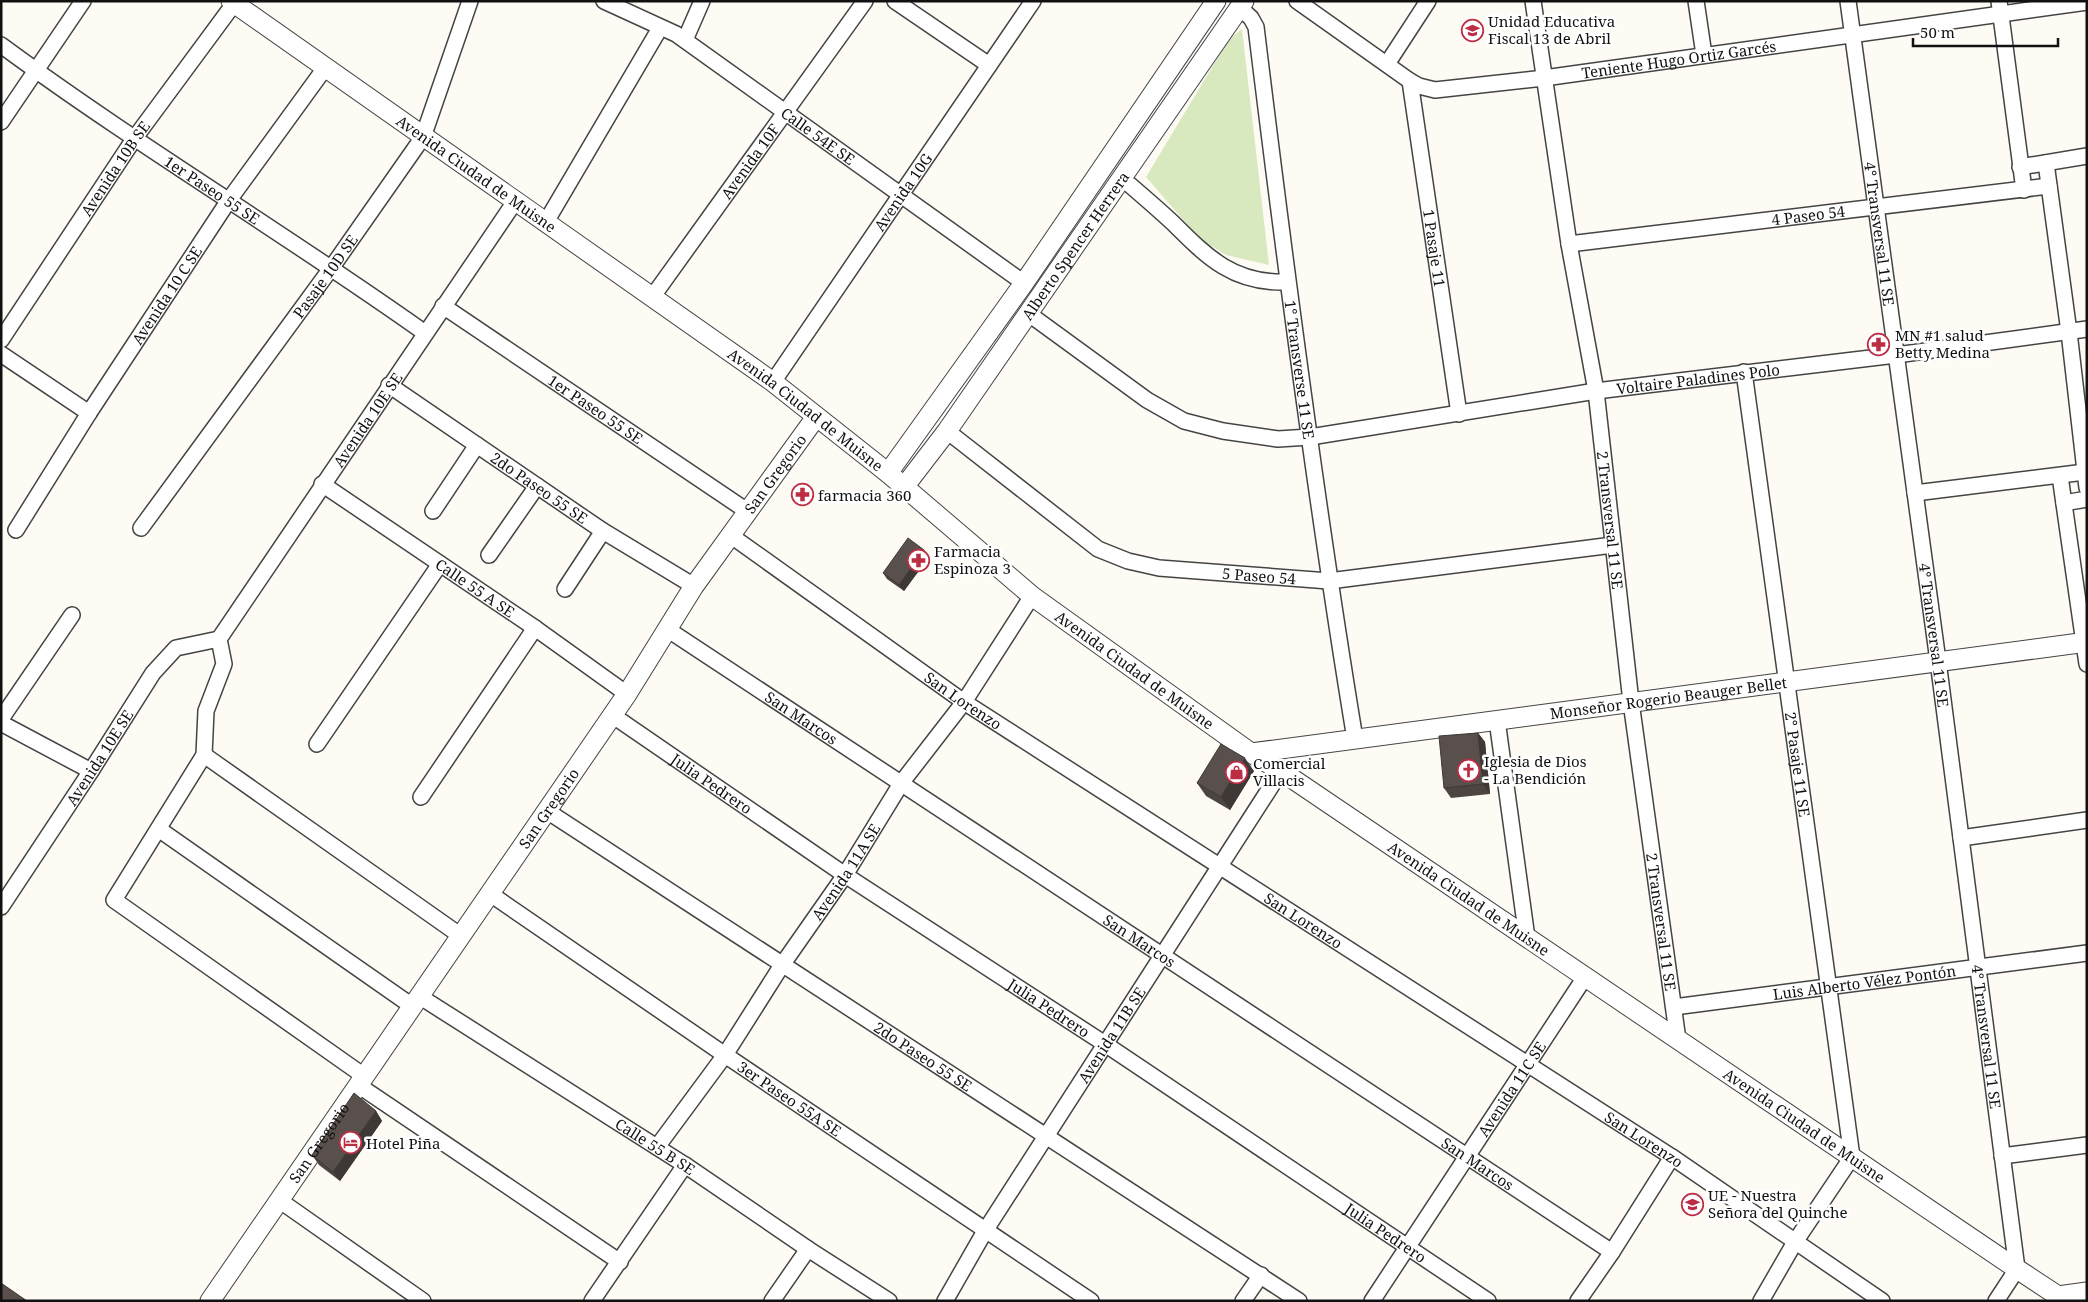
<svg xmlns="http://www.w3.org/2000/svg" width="2088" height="1302" font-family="'Noto Serif',serif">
<rect width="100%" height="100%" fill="#fefbf5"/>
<polygon fill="#d9e9bf" points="1242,29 1269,265 1226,255 1199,238 1146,177 1229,39"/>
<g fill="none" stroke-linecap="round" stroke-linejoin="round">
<defs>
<g id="minor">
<path id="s1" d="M604,1L676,34L1024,283"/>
<polyline points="895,1 989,65"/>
<path id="s2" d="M1297,1L1410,81L1419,86L1435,90L1544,78L2087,2"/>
<path id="s3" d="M1533,1L1569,244L1596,391L1631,702L1678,1040"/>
<polyline points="1696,1 1704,55"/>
<path id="s4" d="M1848,1L1938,661L2017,1269L1996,1301"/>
<polyline points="1999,1 2024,190"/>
<path id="s5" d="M1239,7L1251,18L1256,27C1285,265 1316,503 1355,739"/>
<polyline points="685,40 702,1"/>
<path id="s6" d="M1,45C138,146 286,234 425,333"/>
<polyline points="1387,64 1428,1"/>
<path id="s7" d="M1410,81L1459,414"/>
<polyline points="1,122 83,1"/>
<polyline points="2046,163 2069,332 2087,488"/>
<polyline points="2020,167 2087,156"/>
<path d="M1130,185C1144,197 1159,210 1173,223C1208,258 1234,284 1287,282"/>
<polyline points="546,222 660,28"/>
<path id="s8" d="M1569,244L2049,186"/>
<path id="s9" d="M653,296L865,1"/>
<path id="s10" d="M443,306L747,511"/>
<path id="s11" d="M1029,314L1147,400L1184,421L1223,431L1278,439L1310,437L1596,391L1896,355L2087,329"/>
<path id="s12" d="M1,340L134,139L236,1"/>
<polyline points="1,354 89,413"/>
<path id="s13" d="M1744,372L1852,1157L1795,1242L1761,1301"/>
<path id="s14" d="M773,382L1033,1"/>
<path id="s15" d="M389,385L603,531L694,586"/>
<path id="s16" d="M947,431L1098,549L1128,561L1159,568L1329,581L1613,545"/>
<polyline points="2060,476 2087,664"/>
<path id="s17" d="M322,484L535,628L627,694"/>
<polyline points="1915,493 2085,472"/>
<polyline points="2064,503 2087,499"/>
<polyline points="433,511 477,445"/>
<path id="s18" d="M141,528L332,267L423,137L470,1"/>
<path id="s19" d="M16,530L89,413L229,200L325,68"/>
<path id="s20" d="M730,535L964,702L1672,1157L1882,1301"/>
<polyline points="489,555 537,486"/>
<polyline points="565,589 603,531"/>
<path id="s21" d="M667,629L1612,1252"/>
<path id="s22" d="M612,715L845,875L1105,1044L1488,1301"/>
<polyline points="1,719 72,615"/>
<polyline points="1497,720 1527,938"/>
<polyline points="1,723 91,771"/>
<polyline points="317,744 440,564"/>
<polyline points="204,755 461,936"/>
<polyline points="421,797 535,628"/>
<path id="s23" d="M547,811L1299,1301"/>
<polyline points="160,830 412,1006"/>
<polyline points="1961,838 2087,820"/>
<path id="s24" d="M489,893L725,1055L1091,1301"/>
<path id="s25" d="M1,907L91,771L153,673L176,648L219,639"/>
<path id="s26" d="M419,996L685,1165L808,1249L889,1301"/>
<path id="s27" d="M1674,1007L2087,953"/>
<path id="s28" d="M364,1076L114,900L204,755L206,711L224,664L219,639L516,200"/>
<polyline points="358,1085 620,1262"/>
<path id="s29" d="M657,1147L725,1055L782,965L845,875L902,782L964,702L1032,596"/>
<polyline points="2002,1156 2087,1145"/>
<polyline points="279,1200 423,1301"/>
<polyline points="592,1301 685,1165"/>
<polyline points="772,1301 808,1249"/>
<path id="s30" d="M945,1301L985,1231L1281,771"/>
<polyline points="1243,1301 1261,1275"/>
<path id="s31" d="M1372,1301L1585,977"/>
<polyline points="1578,1301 1612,1252 1672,1157"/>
</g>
<g id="tertiary">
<path id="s32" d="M231,1L773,382L888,473L1032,596L1251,753L1281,771L2017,1269L2058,1296L2087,1292"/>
<polyline points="888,473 1024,283 1216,1"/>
<path id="s33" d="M904,487L947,431L1244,1"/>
<path id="s34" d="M1251,753L2087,642"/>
<path id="s35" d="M210,1301L627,694L694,586L816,417"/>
</g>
</defs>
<use href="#minor" stroke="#444" stroke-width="18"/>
<use href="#tertiary" stroke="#444" stroke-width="21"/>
<use href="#minor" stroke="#fff" stroke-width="15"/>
<use href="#tertiary" stroke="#fff" stroke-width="19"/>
</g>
<g fill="#4d4542">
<polygon points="924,550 929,557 904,591 887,579 883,573"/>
<polygon points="1478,733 1485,742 1490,794 1451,798 1444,788"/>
<polygon points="1254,771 1230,810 1206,796 1197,783"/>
<polygon points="376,1111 382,1121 340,1181 319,1165 312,1155"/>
</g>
<g fill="#3e3836">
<polygon points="924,550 929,557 904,591 899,585"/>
<polygon points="1478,733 1485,742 1490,794 1483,784"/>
<polygon points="1245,758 1254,771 1230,810 1221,797"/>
<polygon points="376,1111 382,1121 340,1181 333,1172"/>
</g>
<g fill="#59504d" stroke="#3e3836">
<polygon points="908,538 924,550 899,585 883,573"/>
<polygon points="1478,733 1483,784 1444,788 1439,736"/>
<polygon points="1221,744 1245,758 1221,797 1197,783"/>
<polygon points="354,1093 376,1111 333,1172 312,1155"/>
<polygon points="1,1283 27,1301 1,1301"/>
</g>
<defs>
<symbol id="school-ring" viewBox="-11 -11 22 22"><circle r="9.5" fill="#fff" stroke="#bc2d44" stroke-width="1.5"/><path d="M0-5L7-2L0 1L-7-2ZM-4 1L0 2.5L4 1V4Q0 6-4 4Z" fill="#bc2d44"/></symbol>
<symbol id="pharmacy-ring" viewBox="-11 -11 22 22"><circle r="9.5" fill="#fff" stroke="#bc2d44" stroke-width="1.5"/><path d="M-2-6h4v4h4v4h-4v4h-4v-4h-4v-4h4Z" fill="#bc2d44"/></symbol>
<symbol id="church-ring" viewBox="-11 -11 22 22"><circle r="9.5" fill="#fff" stroke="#bc2d44" stroke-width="1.5"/><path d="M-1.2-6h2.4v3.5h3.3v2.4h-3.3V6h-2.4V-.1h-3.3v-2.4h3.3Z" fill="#bc2d44"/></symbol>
<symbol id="shop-ring" viewBox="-11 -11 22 22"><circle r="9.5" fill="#fff" stroke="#bc2d44" stroke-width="1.5"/><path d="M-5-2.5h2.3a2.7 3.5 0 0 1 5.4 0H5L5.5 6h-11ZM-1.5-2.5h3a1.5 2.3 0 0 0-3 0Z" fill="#bc2d44"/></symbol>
<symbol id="hotel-ring" viewBox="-11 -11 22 22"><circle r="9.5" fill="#fff" stroke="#bc2d44" stroke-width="1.5"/><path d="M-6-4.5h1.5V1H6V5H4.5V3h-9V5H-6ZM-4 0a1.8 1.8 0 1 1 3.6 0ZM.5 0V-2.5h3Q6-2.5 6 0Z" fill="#bc2d44"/></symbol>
</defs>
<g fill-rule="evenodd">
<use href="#school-ring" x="1460" y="18" width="25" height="25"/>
<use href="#pharmacy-ring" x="1866" y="332" width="25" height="25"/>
<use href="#pharmacy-ring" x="790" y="482" width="25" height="25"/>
<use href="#pharmacy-ring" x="906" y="548" width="25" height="25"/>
<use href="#church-ring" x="1456" y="758" width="25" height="25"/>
<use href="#shop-ring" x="1224" y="760" width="25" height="25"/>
<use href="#hotel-ring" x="338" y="1130" width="25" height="25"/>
<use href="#school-ring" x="1680" y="1192" width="25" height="25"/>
</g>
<g text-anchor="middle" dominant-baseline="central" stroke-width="5" stroke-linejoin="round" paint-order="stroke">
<g font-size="15" fill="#111" stroke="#fff" text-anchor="start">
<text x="1488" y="21">Unidad Educativa<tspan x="1488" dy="17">Fiscal 13 de Abril</tspan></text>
<text x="1895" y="335">MN #1 salud<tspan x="1895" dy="17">Betty Medina</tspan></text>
<text x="818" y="495">farmacia 360</text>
<text x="934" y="551">Farmacia<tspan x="934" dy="17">Espinoza 3</tspan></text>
<text x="1484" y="761">Iglesia de Dios<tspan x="1484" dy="17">- La Bendición</tspan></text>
<text x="1253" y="763">Comercial<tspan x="1253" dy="17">Villacis</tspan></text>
<text x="366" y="1143">Hotel Piña</text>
<text x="1708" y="1195">UE - Nuestra<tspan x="1708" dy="17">Señora del Quinche</tspan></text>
</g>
<g font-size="15" fill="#111" stroke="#fff">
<text stroke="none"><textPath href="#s2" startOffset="411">Teniente Hugo Ortiz Garcés</textPath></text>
<text stroke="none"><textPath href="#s1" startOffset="254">Calle 54E SE</textPath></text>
<text stroke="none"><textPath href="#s9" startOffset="166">Avenida 10F</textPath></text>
<text stroke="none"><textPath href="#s12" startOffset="206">Avenida 10B SE</textPath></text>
<text stroke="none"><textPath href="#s32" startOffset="300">Avenida Ciudad de Muisne</textPath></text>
<text stroke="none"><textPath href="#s6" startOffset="256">1er Paseo 55 SE</textPath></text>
<text stroke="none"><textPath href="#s14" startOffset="230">Avenida 10G</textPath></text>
<text stroke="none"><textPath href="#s8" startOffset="241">4 Paseo 54</textPath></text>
<text stroke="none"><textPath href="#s4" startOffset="235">4° Transversal 11 SE</textPath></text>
<text stroke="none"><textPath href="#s33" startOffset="296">Alberto Spencer Herrera</textPath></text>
<text stroke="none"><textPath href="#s7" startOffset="169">1 Pasaje 11</textPath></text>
<text stroke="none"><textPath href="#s18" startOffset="312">Pasaje 10D SE</textPath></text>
<text stroke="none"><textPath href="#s19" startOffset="279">Avenida 10 C SE</textPath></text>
<text stroke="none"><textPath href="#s5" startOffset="372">1° Transverse 11 SE</textPath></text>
<text stroke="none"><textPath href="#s11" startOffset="709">Voltaire Paladines Polo</textPath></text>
<text stroke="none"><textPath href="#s10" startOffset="184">1er Paseo 55 SE</textPath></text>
<text stroke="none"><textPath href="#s32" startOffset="705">Avenida Ciudad de Muisne</textPath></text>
<text stroke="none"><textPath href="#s28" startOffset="861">Avenida 10E SE</textPath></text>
<text stroke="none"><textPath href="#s35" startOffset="1002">San Gregorio</textPath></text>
<text stroke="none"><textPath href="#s15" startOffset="182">2do Paseo 55 SE</textPath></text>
<text stroke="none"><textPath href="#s3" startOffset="525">2 Transversal 11 SE</textPath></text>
<text stroke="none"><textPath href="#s16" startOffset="356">5 Paseo 54</textPath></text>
<text stroke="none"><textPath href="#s17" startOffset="185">Calle 55 A SE</textPath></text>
<text stroke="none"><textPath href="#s4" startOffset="640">4° Transversal 11 SE</textPath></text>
<text stroke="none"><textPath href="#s32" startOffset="1125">Avenida Ciudad de Muisne</textPath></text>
<text stroke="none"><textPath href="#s34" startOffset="421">Monseñor Rogerio Beauger Bellet</textPath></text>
<text stroke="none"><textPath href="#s20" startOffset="286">San Lorenzo</textPath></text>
<text stroke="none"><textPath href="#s21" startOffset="161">San Marcos</textPath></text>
<text stroke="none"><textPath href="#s25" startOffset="179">Avenida 10E SE</textPath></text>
<text stroke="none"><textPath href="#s13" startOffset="396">2° Pasaje 11 SE</textPath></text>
<text stroke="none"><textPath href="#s22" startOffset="121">Julia Pedrero</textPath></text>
<text stroke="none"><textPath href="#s35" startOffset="598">San Gregorio</textPath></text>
<text stroke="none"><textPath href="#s29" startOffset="334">Avenida 11A SE</textPath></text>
<text stroke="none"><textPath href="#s32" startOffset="1530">Avenida Ciudad de Muisne</textPath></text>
<text stroke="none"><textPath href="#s20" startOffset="691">San Lorenzo</textPath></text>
<text stroke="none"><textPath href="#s3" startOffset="930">2 Transversal 11 SE</textPath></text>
<text stroke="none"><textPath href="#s21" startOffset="566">San Marcos</textPath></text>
<text stroke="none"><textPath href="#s27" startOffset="192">Luis Alberto Vélez Pontón</textPath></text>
<text stroke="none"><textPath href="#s22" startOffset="526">Julia Pedrero</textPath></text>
<text stroke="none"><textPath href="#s30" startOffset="314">Avenida 11B SE</textPath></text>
<text stroke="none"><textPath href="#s4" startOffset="1045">4° Transversal 11 SE</textPath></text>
<text stroke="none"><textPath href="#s23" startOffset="449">2do Paseo 55 SE</textPath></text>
<text stroke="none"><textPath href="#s31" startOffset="254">Avenida 11C SE</textPath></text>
<text stroke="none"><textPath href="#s24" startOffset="364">3er Paseo 55A SE</textPath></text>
<text stroke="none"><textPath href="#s32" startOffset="1935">Avenida Ciudad de Muisne</textPath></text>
<text stroke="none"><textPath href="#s20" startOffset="1096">San Lorenzo</textPath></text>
<text stroke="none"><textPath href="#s35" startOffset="192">San Gregorio</textPath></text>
<text stroke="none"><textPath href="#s26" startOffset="280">Calle 55 B SE</textPath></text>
<text stroke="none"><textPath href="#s21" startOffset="971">San Marcos</textPath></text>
<text stroke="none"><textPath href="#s22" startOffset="931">Julia Pedrero</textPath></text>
</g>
</g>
<rect width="2088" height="1302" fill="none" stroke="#111111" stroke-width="5"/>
<path d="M1913 38v8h145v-8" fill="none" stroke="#111111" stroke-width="2.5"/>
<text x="1920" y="38" font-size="15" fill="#111111" stroke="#ffffff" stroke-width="4" paint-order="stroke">50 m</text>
</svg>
